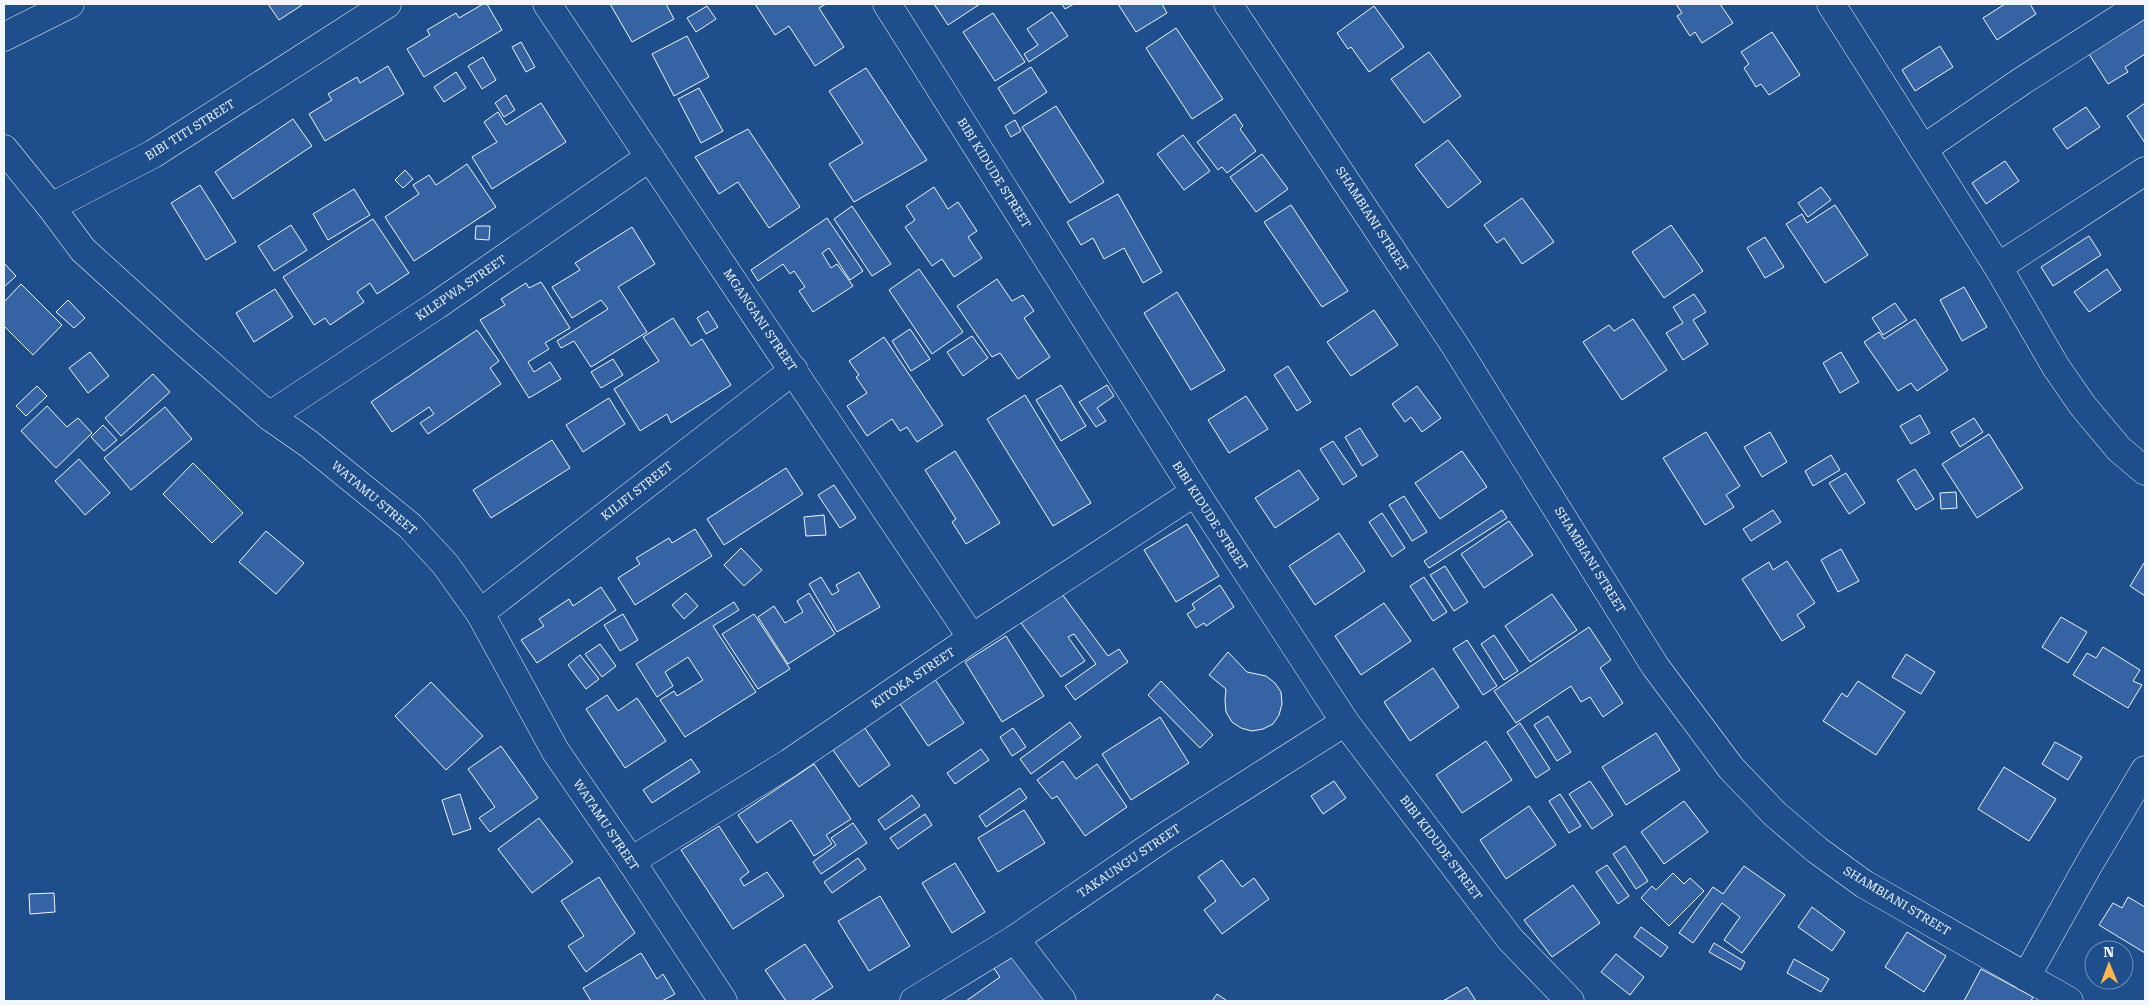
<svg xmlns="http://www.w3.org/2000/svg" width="2149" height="1005" font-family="'Roboto Serif',serif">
<rect width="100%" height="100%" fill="#1f4e8c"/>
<g fill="#3563a3" stroke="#f2f6ff">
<polygon points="268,4 301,4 302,5 279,20"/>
<polygon points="483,4 487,4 502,30 424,77 407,49 430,35 427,30 456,13 459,18"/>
<polygon points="610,4 666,4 674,19 632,42"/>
<polygon points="755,4 826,4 819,8 844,47 815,66 789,26 775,35"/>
<polygon points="934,4 980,4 948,25"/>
<polygon points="1062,4 1074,4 1065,9"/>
<polygon points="1118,4 1162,4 1167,13 1136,32"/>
<polygon points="1676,4 1720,4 1733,23 1702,43 1695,32 1690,36 1677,16 1682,13"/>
<polygon points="2005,4 2030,4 2036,14 1997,40 1983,18"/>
<polygon points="707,6 716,19 696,32 687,18"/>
<polygon points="1374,6 1404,47 1369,72 1351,47 1348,49 1337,33"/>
<polygon points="1052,12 1068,36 1029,62 1024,54 1038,45 1027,29"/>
<polygon points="993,13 1025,62 995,81 963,32"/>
<polygon points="2145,19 2145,54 2125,67 2128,72 2108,84 2089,54"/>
<polygon points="1176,28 1223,99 1192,119 1146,48"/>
<polygon points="1772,32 1800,75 1769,95 1761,84 1756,87 1744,68 1749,64 1741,52"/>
<polygon points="687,36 709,77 674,96 652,54"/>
<polygon points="521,42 535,67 526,72 512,47"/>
<polygon points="1940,46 1953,67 1915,91 1902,70"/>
<polygon points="1429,52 1461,96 1424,123 1391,79"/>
<polygon points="483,57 496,80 482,89 468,66"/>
<polygon points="388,66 404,94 325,141 309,114 332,100 328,94 357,77 360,83"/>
<polygon points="1031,67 1047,92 1014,114 998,88"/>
<polygon points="866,68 927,160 854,202 829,164 863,143 829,91"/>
<polygon points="456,72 466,88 444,102 434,87"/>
<polygon points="699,88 723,131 701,143 678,99"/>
<polygon points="506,95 515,110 504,117 495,103"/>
<polygon points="541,103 566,142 492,189 472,157 497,142 484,122 498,112 506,125"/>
<polygon points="2145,103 2145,143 2127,116"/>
<polygon points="1056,106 1104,182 1070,203 1022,127"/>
<polygon points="2086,107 2100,127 2067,149 2053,129"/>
<polygon points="1235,114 1243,126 1240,129 1256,151 1227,173 1222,167 1218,170 1197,142"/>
<polygon points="293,119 312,146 233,199 215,172"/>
<polygon points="1015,120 1021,131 1011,137 1005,126"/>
<polygon points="748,129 800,207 769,228 738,182 719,194 695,157"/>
<polygon points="1183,135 1210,171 1184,190 1157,154"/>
<polygon points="1448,140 1481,182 1448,208 1415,165"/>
<polygon points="1262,154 1288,189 1256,212 1230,177"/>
<polygon points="2005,161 2019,181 1986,204 1972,183"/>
<polygon points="467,164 496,207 414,261 385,217 419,194 413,185 429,175 436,185"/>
<polygon points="405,170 413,179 403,188 395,180"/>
<polygon points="200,185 236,242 206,260 171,203"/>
<polygon points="934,187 948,209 958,202 977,231 968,237 982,258 954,277 942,259 932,266 905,227 915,220 906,206"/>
<polygon points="1821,187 1831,200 1808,217 1798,203"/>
<polygon points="354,189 370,215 328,240 313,214"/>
<polygon points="1118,194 1162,272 1143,283 1124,248 1104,259 1093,238 1081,245 1067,222"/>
<polygon points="1522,198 1554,242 1522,264 1504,238 1497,243 1484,225"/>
<polygon points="1291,205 1348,291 1322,307 1264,222"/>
<polygon points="1835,205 1868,255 1825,283 1786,224 1802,214 1807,223"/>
<polygon points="852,206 891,264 872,276 834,219"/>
<polygon points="827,218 863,271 850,280 829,248 822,253 831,268 837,264 853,286 813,312 799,291 805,287 794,271 790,274 783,264 758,281 751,270"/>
<polygon points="373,219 409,273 377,294 370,283 357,292 364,302 330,325 325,318 314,325 283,277"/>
<polygon points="291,225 307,250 274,271 258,246"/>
<polygon points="1671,225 1703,271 1664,298 1632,252"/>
<polygon points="476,226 490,226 489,240 475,239"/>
<polygon points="632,227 655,264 618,287 647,332 591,367 574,341 561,348 557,341 608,309 601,300 572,318 552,287 580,270 575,263"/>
<polygon points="2089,236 2101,255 2053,286 2041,267"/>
<polygon points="1765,237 1784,267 1765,278 1747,248"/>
<polygon points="4,263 16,276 4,287"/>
<polygon points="919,269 963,332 932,354 889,290"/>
<polygon points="2107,269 2121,290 2089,312 2074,292"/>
<polygon points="997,279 1012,301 1023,295 1034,311 1024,318 1050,357 1018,379 1000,353 992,357 957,306"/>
<polygon points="541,282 570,328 545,343 549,349 528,362 534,372 550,362 561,379 529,398 480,320 505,305 501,299 526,283 529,288"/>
<polygon points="21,284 62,325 33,355 4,326 4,302"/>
<polygon points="1964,287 1987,327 1962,341 1940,300"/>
<polygon points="275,289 293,317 254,342 236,313"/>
<polygon points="1177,292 1225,370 1191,390 1144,313"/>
<polygon points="1694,294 1706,312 1693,320 1708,344 1683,360 1666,333 1683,323 1673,307"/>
<polygon points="68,300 85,318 74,328 56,312"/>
<polygon points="1895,303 1907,320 1883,335 1872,318"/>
<polygon points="1374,310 1398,345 1351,376 1327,342"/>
<polygon points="708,311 718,327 706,334 697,318"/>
<polygon points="673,318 691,346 702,339 731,385 671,423 667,414 640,431 614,389 659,361 643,337"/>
<polygon points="1633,319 1667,370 1622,400 1583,342 1609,325 1614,331"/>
<polygon points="1915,319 1948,370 1917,391 1911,383 1898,391 1864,342 1879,332 1884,339"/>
<polygon points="910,329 930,359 911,371 892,341"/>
<polygon points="477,330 499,361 490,368 501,384 428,434 420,423 434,414 429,407 392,432 371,402"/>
<polygon points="972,336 988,358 963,376 947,352"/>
<polygon points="884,337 943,425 917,442 907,427 900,431 892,419 867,436 847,406 867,393 856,377 859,375 849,361"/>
<polygon points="90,352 109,376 88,393 69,368"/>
<polygon points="1841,352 1859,382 1840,393 1823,363"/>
<polygon points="613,359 623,375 601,388 591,372"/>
<polygon points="1288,366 1311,402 1297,411 1274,375"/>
<polygon points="153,374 170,392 121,436 105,418"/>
<polygon points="1061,385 1086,426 1061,441 1036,400"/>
<polygon points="1107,385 1114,396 1097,408 1106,421 1096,427 1079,402"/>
<polygon points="37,386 47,396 26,416 16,406"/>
<polygon points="1417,386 1441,418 1422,432 1411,417 1405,422 1392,404"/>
<polygon points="1025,395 1091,503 1053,526 987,419"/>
<polygon points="1246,396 1268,429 1229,453 1208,420"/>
<polygon points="609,398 625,424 583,452 566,425"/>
<polygon points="47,406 67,427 78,418 92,433 56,468 21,431"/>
<polygon points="165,407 192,439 131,490 104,458"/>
<polygon points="1920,415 1930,433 1911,444 1900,426"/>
<polygon points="1974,418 1983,432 1960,447 1951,432"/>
<polygon points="103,425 117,440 104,451 91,437"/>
<polygon points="1360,428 1378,456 1362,466 1345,437"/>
<polygon points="1706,432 1740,486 1726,495 1734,507 1705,525 1663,458"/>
<polygon points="1770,432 1787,462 1762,477 1744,447"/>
<polygon points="1989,434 2023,488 1977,518 1942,464"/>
<polygon points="552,440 570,468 491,518 473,490"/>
<polygon points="1333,441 1357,476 1343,485 1320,449"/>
<polygon points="955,451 1000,523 966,544 952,522 956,519 925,470"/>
<polygon points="1462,451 1487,487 1440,519 1415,483"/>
<polygon points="1831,455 1840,470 1813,486 1805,471"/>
<polygon points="79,459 110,493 85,515 55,481"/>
<polygon points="193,463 243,513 212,543 163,494"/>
<polygon points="786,468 803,494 724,545 707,519"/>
<polygon points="1915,469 1934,499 1916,510 1897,480"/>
<polygon points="1299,470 1319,499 1275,528 1255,498"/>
<polygon points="1846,473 1865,503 1849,514 1829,483"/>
<polygon points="834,485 856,518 840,528 818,495"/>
<polygon points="1956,492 1957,508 1941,509 1940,493"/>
<polygon points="1404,496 1427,532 1412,541 1389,505"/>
<polygon points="1502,510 1507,518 1429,568 1424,561"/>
<polygon points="1773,510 1781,522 1751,541 1743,529"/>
<polygon points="1382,513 1405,548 1392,557 1369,522"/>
<polygon points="824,515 826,535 806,536 804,517"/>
<polygon points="1509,521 1533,555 1484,588 1461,554"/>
<polygon points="1187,524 1219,576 1176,602 1144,550"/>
<polygon points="695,529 712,556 635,605 618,578 640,564 636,558 669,538 672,543"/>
<polygon points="266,531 304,563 276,594 239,562"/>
<polygon points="1339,533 1365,571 1315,605 1289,566"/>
<polygon points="741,548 762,570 744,586 724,565"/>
<polygon points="1841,549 1859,581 1838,592 1821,560"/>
<polygon points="1787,561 1815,603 1797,615 1805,627 1782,641 1742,579 1769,562 1773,570"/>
<polygon points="2144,563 2145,564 2145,596 2130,586"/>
<polygon points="1445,566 1468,602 1454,611 1430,575"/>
<polygon points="859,572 880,607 837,632 809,584 821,577 832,595 839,591 836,585"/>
<polygon points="1424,577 1447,612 1433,621 1410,586"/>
<polygon points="1220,585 1234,607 1206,626 1204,623 1196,628 1187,614 1195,609 1192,604"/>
<polygon points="601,587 616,610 537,663 521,640 544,626 539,619 569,599 573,606"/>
<polygon points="686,593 698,606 684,619 672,605"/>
<polygon points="809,593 835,634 788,664 758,617 774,606 785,623 803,612 797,601"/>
<polygon points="1062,594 1108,656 1119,649 1128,662 1075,700 1065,686 1096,664 1074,634 1068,637 1085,661 1061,677 1021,623"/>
<polygon points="1552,594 1577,630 1530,662 1505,626"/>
<polygon points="734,602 739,610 713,626 756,692 685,737 660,700 674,691 677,696 703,680 688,657 665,672 673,686 657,697 636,664"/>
<polygon points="1384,603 1411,641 1361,675 1335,636"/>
<polygon points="623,614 638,640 620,651 604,625"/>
<polygon points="754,614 790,669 758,689 722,634"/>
<polygon points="2061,617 2087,632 2068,663 2042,647"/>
<polygon points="1589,627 1611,660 1600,668 1623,703 1603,717 1590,697 1581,702 1571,686 1516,723 1494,691"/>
<polygon points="1494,635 1518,671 1504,680 1481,644"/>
<polygon points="1006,636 1044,696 1002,722 965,662"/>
<polygon points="1467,640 1497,686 1483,695 1453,649"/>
<polygon points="600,644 616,666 602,677 585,654"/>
<polygon points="2103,647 2140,670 2133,681 2142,685 2128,708 2073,675 2087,653 2096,658"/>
<polygon points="1228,652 1247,672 1266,676 1275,683 1281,692 1282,704 1279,715 1273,724 1263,729 1252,731 1241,728 1232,722 1226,712 1225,700 1226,689 1209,675"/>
<polygon points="1906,654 1935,672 1921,694 1892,677"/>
<polygon points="580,655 599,679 586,689 568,665"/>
<polygon points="1433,668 1459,707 1410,741 1384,702"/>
<polygon points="932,675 964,723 928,746 896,698"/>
<polygon points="1161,681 1213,735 1200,748 1148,695"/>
<polygon points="1858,681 1905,712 1876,755 1823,721 1842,693 1847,697"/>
<polygon points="431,682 483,736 446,770 395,716"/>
<polygon points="607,695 618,711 637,698 666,741 625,768 586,709"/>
<polygon points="1548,716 1571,752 1557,761 1534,725"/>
<polygon points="1160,717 1189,763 1131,800 1102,754"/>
<polygon points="860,721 890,765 859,787 828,743"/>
<polygon points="1070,722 1081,737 1031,774 1020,759"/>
<polygon points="1520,723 1550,769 1536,778 1507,732"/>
<polygon points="1013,728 1026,747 1012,756 1000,737"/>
<polygon points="1656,733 1680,770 1626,805 1602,767"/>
<polygon points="1486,741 1512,780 1462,813 1436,775"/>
<polygon points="2055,742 2082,757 2068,780 2042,764"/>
<polygon points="501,746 538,798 490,832 479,818 495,807 468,769"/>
<polygon points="981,749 989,760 955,784 947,773"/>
<polygon points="691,759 700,772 652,803 643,790"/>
<polygon points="1063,761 1076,779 1097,764 1127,807 1085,836 1057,796 1052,799 1037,780"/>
<polygon points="814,764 851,819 826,835 832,844 814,856 791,820 757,843 738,815"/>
<polygon points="2004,767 2056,799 2029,841 1978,809"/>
<polygon points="1334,781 1346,798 1323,814 1311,796"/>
<polygon points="1590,781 1613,815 1592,829 1569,794"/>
<polygon points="1020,788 1027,798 986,827 979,816"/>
<polygon points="460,794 471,829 453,835 442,800"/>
<polygon points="1560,794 1581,826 1569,833 1549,801"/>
<polygon points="912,795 920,806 885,830 878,820"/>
<polygon points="1684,801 1708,832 1664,864 1641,832"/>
<polygon points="1529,806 1556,845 1506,879 1480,840"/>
<polygon points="1024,810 1045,843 998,872 978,838"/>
<polygon points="925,814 932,825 898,849 890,838"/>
<polygon points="539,818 573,862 532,893 498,849"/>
<polygon points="853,823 867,843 821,874 813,862 836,845 831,838"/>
<polygon points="719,826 749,872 740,879 744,886 767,872 784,896 733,929 681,850"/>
<polygon points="1625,846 1648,881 1636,889 1613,854"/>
<polygon points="858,858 866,869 832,893 824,882"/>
<polygon points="1222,860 1242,887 1254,878 1269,899 1222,934 1204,910 1216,901 1198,877"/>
<polygon points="955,863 985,912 952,933 922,883"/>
<polygon points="1607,865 1629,896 1618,904 1596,872"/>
<polygon points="1744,866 1785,895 1742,953 1724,940 1740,917 1722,903 1693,943 1679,933 1713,887 1723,894"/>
<polygon points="1673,873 1684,884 1690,878 1704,891 1669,926 1641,898 1652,886 1656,890"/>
<polygon points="599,877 635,933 586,972 568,946 584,936 561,901"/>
<polygon points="1573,885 1600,923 1552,957 1524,920"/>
<polygon points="54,893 55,912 30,914 29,894"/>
<polygon points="880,896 910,946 869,971 838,921"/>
<polygon points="2128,897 2145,907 2145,953 2099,925 2113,903 2122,908"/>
<polygon points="1812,907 1845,932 1832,951 1798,927"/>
<polygon points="1641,927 1668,947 1661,957 1634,937"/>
<polygon points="1907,932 1946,956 1924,992 1885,967"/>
<polygon points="1714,943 1745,962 1741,970 1709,952"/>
<polygon points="805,944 833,987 811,1001 786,1001 765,970"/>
<polygon points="1015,952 1047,999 1043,1001 966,1001 1000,977 993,967"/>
<polygon points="641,953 657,979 663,974 675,994 662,1001 591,1001 583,988"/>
<polygon points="1616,954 1644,977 1630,995 1601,972"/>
<polygon points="1794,959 1829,979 1821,992 1787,973"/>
<polygon points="1981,969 2033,997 2031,1001 1964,1001"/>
<polygon points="1467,987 1476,1001 1443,1001"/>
<polygon points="1217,994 1226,1000 1225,1001 1212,1001"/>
</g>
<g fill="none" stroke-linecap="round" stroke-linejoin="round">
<defs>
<g id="minor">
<polyline points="547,4 972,638"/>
<polyline points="887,4 1195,492 1345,722 1510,939 1570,1001"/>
<polyline points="1228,4 1456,347 1655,666 1731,768 1775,814 1817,850 1864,884 2069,1001"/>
<polyline points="1831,4 1998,267 2056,367 2083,406 2119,449 2145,471"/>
<polyline points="4,37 70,4"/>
<polyline points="4,149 51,207 153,154 387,4"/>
<polyline points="1923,149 2022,81 2142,4"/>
<polyline points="51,207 83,250 182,340 269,416 309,444 410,526 445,564 480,613 556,752 631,861 723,1001"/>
<polyline points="1998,267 2145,171"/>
<polyline points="269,416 437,305 650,157"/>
<polyline points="480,613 794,370"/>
<polyline points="631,861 789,763 972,638 1195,492"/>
<polyline points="1015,939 1062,1001"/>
<polyline points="2026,977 2089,864 2145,770"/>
<polyline points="914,1001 1015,939 1166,836 1345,722"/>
</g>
</defs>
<use href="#minor" stroke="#f2f6ff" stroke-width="29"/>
<use href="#minor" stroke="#1f4e8c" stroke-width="28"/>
</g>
<g text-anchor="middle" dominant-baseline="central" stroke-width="4" stroke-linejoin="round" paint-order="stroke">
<g font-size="12" fill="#f2f6ff" stroke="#1f4e8c">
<text transform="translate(190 130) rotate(-32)">BIBI TITI STREET</text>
<text transform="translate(994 173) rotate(58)">BIBI KIDUDE STREET</text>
<text transform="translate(1372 219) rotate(57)">SHAMBIANI STREET</text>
<text transform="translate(461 288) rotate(-34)">KILEPWA STREET</text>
<text transform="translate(760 320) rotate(56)">MGANGANI STREET</text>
<text transform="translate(637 491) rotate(-38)">KILIFI STREET</text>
<text transform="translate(374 498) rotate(40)">WATAMU STREET</text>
<text transform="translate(1210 516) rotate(57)">BIBI KIDUDE STREET</text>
<text transform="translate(1590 560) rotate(58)">SHAMBIANI STREET</text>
<text transform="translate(913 678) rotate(-34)">KITOKA STREET</text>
<text transform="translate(606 825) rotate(56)">WATAMU STREET</text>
<text transform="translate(1441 848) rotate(53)">BIBI KIDUDE STREET</text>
<text transform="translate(1129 861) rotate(-34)">TAKAUNGU STREET</text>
<text transform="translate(1897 901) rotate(31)">SHAMBIANI STREET</text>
</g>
</g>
<rect width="2149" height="1005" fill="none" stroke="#f2f6ff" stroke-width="10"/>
<g transform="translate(2109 965) rotate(359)"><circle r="24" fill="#1f4e8c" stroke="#7391ba"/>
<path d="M0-4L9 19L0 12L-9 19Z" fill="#ffb74d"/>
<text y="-8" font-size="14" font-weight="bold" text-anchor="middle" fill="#f2f6ff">N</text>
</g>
</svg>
